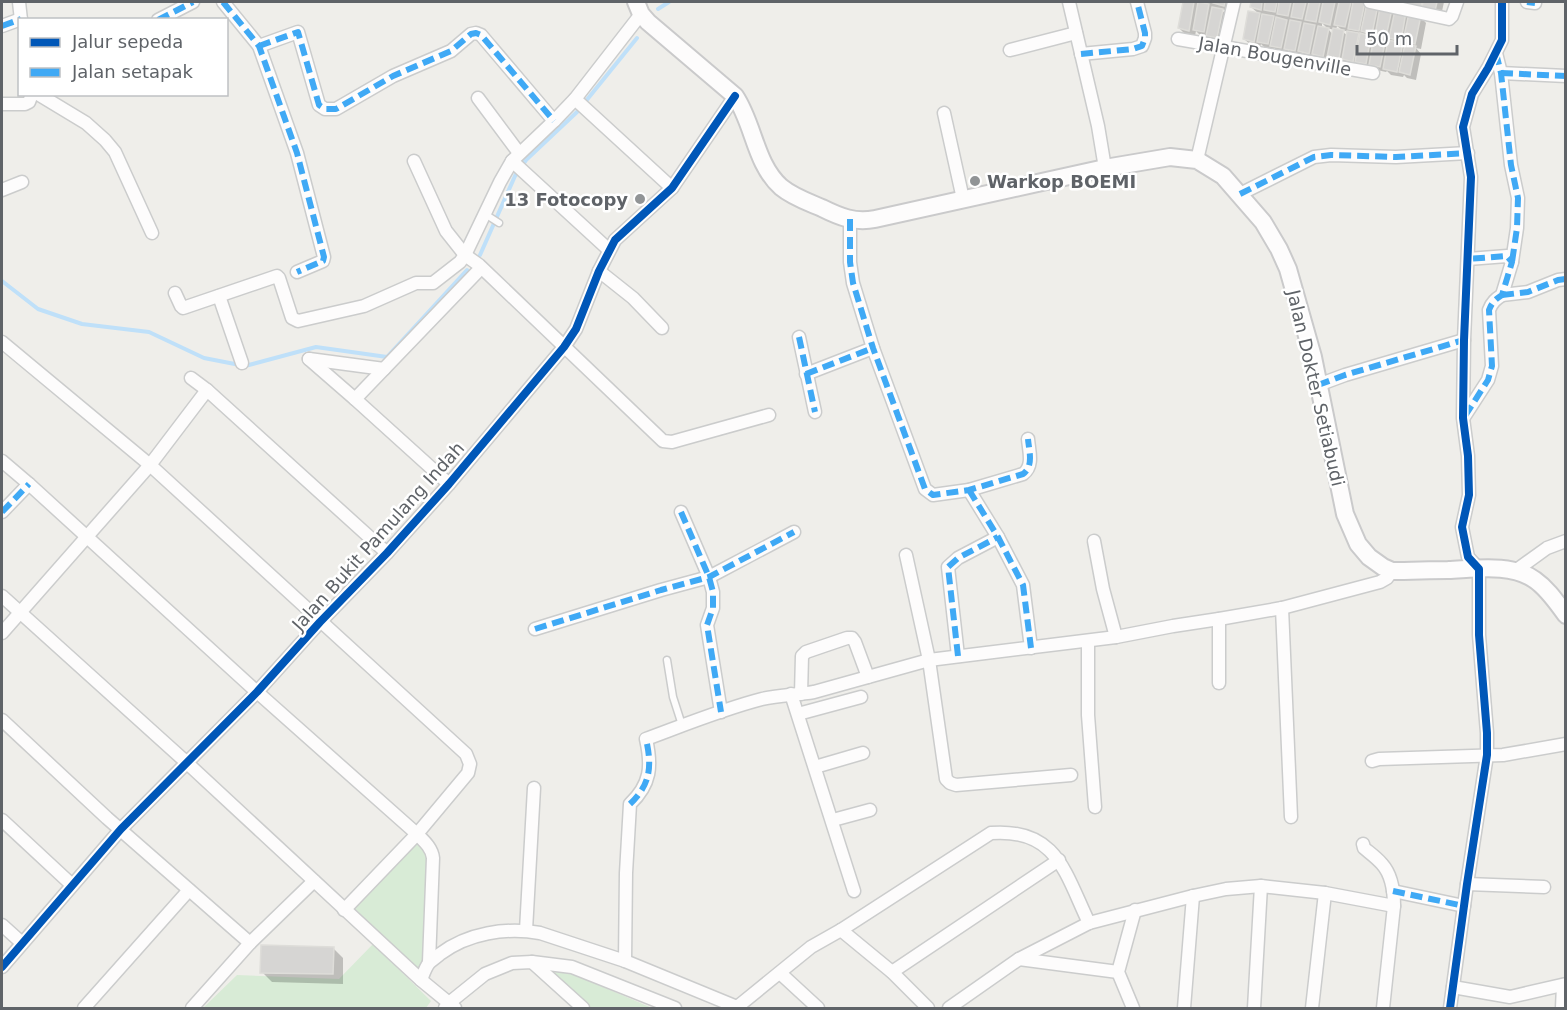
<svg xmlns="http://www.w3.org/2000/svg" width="1567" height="1010" font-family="'DejaVu Sans',sans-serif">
<rect width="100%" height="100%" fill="#efeeea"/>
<g fill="#d8ebd6">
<polygon points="416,842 428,855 424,961 418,970 353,910"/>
<polygon points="373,944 431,1001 426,1008 203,1008 237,975 339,979"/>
<polygon points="546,971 573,974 652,1008 588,1008"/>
</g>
<g fill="#0003" fill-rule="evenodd">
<polygon points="1184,2 1232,2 1230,11 1221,9 1228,17 1223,43 1214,41 1211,38 1201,36 1196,31 1195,36 1185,34 1179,28"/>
<path d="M1252,2H1339L1340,3L1341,2H1352L1354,4L1355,2L1364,4L1367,7L1391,10L1396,15L1405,14L1410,18L1420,16L1426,23L1421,49L1416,48L1421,54L1416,80L1407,78L1404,75L1403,77L1391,75L1387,71L1386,72L1377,70L1372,66V69L1363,68L1359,64V67L1350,65L1345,61V64L1335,63L1330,57L1329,62L1320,60L1316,56L1315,59L1306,57L1302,53L1301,56L1292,54L1288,50L1287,54L1278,52L1274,48V50L1265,48L1261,44L1260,47L1251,45L1244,39L1259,14L1251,7ZM1322,23L1327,28L1334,30L1333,35L1329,30L1322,28ZM1337,26L1342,30L1349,32L1348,36L1343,32L1336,30Z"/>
<polygon points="1382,2 1444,2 1441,16"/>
<polygon points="333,948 343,958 343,984 272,982 262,972"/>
</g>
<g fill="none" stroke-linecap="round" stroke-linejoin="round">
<g stroke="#bfe0f9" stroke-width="4">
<polyline points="658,9 669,2"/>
<polyline points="480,255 515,176 526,160 577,112 637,38"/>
<polyline points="2,281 38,309 82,324 149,332 204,358 245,366 316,347 387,357 467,270"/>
</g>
</g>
<g fill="#d6d5d3" stroke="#deddd9" stroke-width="1.5">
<polygon points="1183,2 1194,2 1189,31 1178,28"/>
<polygon points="1198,2 1209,4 1204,32 1193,30"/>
<polygon points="1213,2 1225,2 1224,6 1213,3"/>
<polygon points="1251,2 1262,2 1261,10 1250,7"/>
<polygon points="1265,2 1277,2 1275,12 1264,10"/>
<polygon points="1279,2 1291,2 1288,16 1277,14"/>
<polygon points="1294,2 1306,2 1302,19 1291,17"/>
<polygon points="1309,2 1320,2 1316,22 1305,20"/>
<polygon points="1323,2 1335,2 1330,25 1319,22"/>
<polygon points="1339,2 1351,2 1345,27 1334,25"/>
<polygon points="1353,2 1365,2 1359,31 1348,29"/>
<polygon points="1408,2 1422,2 1421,8 1407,5"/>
<polygon points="1423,2 1437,2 1435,11 1422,8"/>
<polygon points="1367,3 1378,5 1372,34 1361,31"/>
<polygon points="1212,7 1223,9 1217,38 1206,36"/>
<polygon points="1380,7 1392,9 1386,37 1375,35"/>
<polygon points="1395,10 1406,12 1401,41 1389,38"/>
<polygon points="1248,11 1260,13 1254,42 1243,39"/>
<polygon points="1409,13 1421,15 1415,44 1403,41"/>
<polygon points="1262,14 1274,16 1268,44 1257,42"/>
<polygon points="1276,17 1287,20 1281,48 1270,46"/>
<polygon points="1290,20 1301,22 1295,51 1284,49"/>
<polygon points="1304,23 1315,25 1309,54 1298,51"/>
<polygon points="1318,26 1329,28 1323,57 1312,54"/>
<polygon points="1333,28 1344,30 1339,59 1327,57"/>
<polygon points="1347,31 1359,33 1353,62 1342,59"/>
<polygon points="1360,33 1371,36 1366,64 1355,62"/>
<polygon points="1374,36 1386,38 1380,67 1369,65"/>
<polygon points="1388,40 1403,43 1397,72 1383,69"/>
<polygon points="1405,44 1416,46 1410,75 1399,72"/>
<polygon points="261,945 334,947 333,974 260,973"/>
</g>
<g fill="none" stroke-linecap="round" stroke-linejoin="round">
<defs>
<g id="lane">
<polyline points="485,214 499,223"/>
<polyline points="667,660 673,697 682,725"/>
</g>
<g id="street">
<polyline points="19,2 21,20"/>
<polyline points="223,2 259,46 297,153 324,257 323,261 297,272"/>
<polyline points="1069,2 1098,126 1105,168"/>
<polyline points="1370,2 1449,19 1452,16 1457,2"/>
<polyline points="1527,2 1535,3"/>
<polyline points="158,20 193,2"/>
<polyline points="2,26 21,19"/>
<polyline points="1178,39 1373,73"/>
<polyline points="259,46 298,32 319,105 325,109 336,109 393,76 451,51 471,34 476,33 481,35 554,121"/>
<polyline points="1010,50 1076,33"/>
<polyline points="1496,53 1501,73 1511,165 1518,198 1517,228 1512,262"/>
<polyline points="1081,54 1133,49 1142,46 1145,38 1145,33 1137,2"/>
<polyline points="1501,73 1566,76"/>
<polyline points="38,94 86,123 105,140 115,152 152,233"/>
<polyline points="478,98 519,153"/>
<polyline points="575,99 672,188"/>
<polyline points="2,104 25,104 29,102 32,94"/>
<polyline points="944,113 963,199"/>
<polyline points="1197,160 1234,2"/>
<polyline points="414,161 446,231 465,255 479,265 663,441 672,442 679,440 769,415"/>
<polyline points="512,161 609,250"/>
<polyline points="2,190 22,182"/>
<polyline points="1240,194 1314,157 1331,155 1396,157 1468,153"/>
<path d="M850,219V262L853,283L873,348L925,489L933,495L969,490L1023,474C1034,466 1029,451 1028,439"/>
<polyline points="599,271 633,298 662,328"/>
<polyline points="175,293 181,306 183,308 277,276 279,278 292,318 298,321 364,306 416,283 433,283 460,262 465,255 500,182 512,161 554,121 575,99 641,14"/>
<polyline points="1502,295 1528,292 1558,280 1566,279"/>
<polyline points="219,296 242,363"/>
<polyline points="799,337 815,412"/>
<polyline points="2,342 150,465 466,754 470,764 468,773 417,834 344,910"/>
<polyline points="309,359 384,369"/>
<polyline points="309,359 355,399"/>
<polyline points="806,374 873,348"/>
<polyline points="191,378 207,390"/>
<polyline points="1318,385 1345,375 1464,340"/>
<path d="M1464,417L1488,380L1492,366L1489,310C1492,302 1496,299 1502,295L1512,262L1507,256L1468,259"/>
<path d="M2,461L29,484L257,692L417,834C424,841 432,848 433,858L429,962"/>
<polyline points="449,484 355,399 481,268"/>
<polyline points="969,490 998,537 1023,585 1031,648"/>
<polyline points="2,512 29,484"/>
<polyline points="681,512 709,577 713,592 713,608 707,625 721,712"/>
<polyline points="1094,541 1103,589 1116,637"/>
<polyline points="906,555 929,660 946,779 950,783 956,785 1071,775"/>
<polyline points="1515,571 1547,548 1566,541"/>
<polyline points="2,596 186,762 421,980 455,1008"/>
<polyline points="1282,608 1291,817"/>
<polyline points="1219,619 1219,683"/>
<polyline points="535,629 661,590 709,577 794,532"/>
<polyline points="2,633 150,465 207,390 387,553"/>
<polyline points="1088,641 1088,715 1095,807"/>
<polyline points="958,656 948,567 958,558 998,537"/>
<polyline points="791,694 854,891"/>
<polyline points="801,694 802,656 806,652 847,638 852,638 855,642 868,677"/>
<polyline points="798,714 861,697"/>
<polyline points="2,720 107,818 250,943"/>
<polyline points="1372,761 1379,759 1503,755 1566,744"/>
<polyline points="815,767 863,753"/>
<polyline points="2,820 72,885"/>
<polyline points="833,820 870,810"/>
<path d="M1363,844L1364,848C1370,853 1377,858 1382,864C1392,875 1394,892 1394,906L1383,1008"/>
<polyline points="1467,884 1544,887"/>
<polyline points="1393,891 1464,906"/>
<polyline points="2,925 22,943"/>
<polyline points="526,930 534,788"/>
<polyline points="841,930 892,972 928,1008"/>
<polyline points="1019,959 1118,972"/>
<path d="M625,961L626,873L630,804C651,784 652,766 646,739C684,725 723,709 762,699C779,695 796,695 814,692L929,660L1116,637L1173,626L1219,619L1282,608L1380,582L1387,578L1392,571"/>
<polyline points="532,962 583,1008"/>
<polyline points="2,967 121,829 257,692 320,622 387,553 449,484 564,347 576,329 599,271 615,240 672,188 735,96"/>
<polyline points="892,972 1059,860"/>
<polyline points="780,973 818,1008"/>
<path d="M421,980C423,975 425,968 429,963C432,960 437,957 440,954C468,933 506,927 540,933L625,961L737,1007"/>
<polyline points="1453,987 1510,997 1566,984"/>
<polyline points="84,1008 189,890"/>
<polyline points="192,1008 250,943 314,881"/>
<polyline points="445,1008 449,1003 485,974 512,963 532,962 572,967 675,1008"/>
<path d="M736,1008L811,947L841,930L991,833C1057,828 1065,873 1089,923"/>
<polyline points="949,1008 1019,959 1089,923 1193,896 1226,889 1261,886 1325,893 1394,906"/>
<polyline points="1133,1008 1118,972 1135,910"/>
<polyline points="1184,1008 1193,896"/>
<polyline points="1254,1008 1261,886"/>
<polyline points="1312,1008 1325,893"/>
<polyline points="1450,1008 1467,884 1487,755 1487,733 1479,635 1479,569 1468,557 1462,527 1469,495 1468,456 1463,418 1464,340 1471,177 1463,127 1472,94 1488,68 1502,40 1502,2"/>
<polyline points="1562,1008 1563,985"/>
</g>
<path id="secondary" d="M636,2L641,14L648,22L735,96C754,124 755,164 781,187C793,197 808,202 822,208C840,217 855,223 875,219L1105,168L1170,157L1197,160L1223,176L1263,222L1279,249L1288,269L1313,357L1345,514L1358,544L1369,557L1383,567L1392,571C1411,571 1430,570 1448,570C1475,569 1512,563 1535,580C1548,589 1557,603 1566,615"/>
</defs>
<use href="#lane" stroke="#cbcccc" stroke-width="9"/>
<use href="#street" stroke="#cbcccc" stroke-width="15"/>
<use href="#secondary" stroke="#cacacb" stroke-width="20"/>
<use href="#lane" stroke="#fdfcfc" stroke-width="6"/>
<use href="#street" stroke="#fdfcfc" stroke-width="12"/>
<use href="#secondary" stroke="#fdfcfc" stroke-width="16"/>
<g stroke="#3fa9f5" stroke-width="6" stroke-dasharray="12 6" stroke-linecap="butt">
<polyline points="223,2 259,46 297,153 324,257 323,261 297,272"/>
<polyline points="1527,2 1535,3"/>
<polyline points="158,20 193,2"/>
<polyline points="2,26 21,19"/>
<polyline points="259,46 298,32 319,105 325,109 336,109 393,76 451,51 471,34 476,33 481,35 554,121"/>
<polyline points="1496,53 1501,73 1511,165 1518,198 1517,228 1512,262"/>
<polyline points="1081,54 1133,49 1142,46 1145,38 1145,33 1137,2"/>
<polyline points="1501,73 1566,76"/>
<polyline points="1240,194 1314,157 1331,155 1396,157 1468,153"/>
<path d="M850,219V262L853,283L873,348L925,489L933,495L969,490L1023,474C1034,466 1029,451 1028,439"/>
<polyline points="1502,295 1528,292 1558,280 1566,279"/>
<polyline points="799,337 815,412"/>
<polyline points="806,374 873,348"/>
<polyline points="1318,385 1345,375 1464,340"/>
<path d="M1465,416L1488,380L1492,366L1489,310C1492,302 1496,299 1502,295L1512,262L1507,256L1468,259"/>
<polyline points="969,490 998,537 1023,585 1031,648"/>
<polyline points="2,512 29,484"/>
<polyline points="681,512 709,577 713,592 713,608 707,625 721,712"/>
<polyline points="535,629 661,590 709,577 794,532"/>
<polyline points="958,656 948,567 958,558 998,537"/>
<path d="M630,804C651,784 652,766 646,739"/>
<polyline points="1393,891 1464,906"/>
</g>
<defs>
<g id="cycleway">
<polyline points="2,967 121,829 257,692 320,622 387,553 449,484 564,347 576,329 599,271 615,240 672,188 735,96"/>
<polyline points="1450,1008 1467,884 1487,755 1487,733 1479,635 1479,569 1468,557 1462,527 1469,495 1468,456 1463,418 1464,340 1471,177 1463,127 1472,94 1488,68 1502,40 1502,2"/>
</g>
</defs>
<use href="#cycleway" stroke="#fff" stroke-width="11"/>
<use href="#cycleway" stroke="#0057b8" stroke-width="8"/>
</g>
<g fill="#919496" stroke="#fff" stroke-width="2">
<circle cx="975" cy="181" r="6"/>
<circle cx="640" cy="199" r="6"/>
</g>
<g text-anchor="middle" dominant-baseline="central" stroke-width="5" stroke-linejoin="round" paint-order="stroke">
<g font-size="18" fill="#5f6368" stroke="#fff">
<text transform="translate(1275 56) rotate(10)">Jalan Bougenville</text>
<text transform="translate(1316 388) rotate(77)">Jalan Dokter Setiabudi</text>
<text transform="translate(378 536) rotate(-48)">Jalan Bukit Pamulang Indah</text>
</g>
<g font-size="18" font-weight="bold" fill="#5f6368" stroke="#fff" text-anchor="start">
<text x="987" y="181">Warkop BOEMI</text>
<text x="628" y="199" text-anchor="end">13 Fotocopy</text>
</g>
</g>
<rect width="1567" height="1010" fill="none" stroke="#5f6368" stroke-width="6"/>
<rect x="18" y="18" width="210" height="78" fill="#ffffff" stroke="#bfc1c3" stroke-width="1.5"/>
<rect x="30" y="38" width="30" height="9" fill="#0057b8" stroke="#bfc1c3" stroke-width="1.5"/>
<text x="72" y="48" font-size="18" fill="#5f6368">Jalur sepeda</text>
<rect x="30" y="68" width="30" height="9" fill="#3fa9f5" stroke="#bfc1c3" stroke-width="1.5"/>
<text x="72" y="78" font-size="18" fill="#5f6368">Jalan setapak</text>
<path d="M1357 45v9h100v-9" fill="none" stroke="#5f6368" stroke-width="3"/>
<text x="1366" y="45" font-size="18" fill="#5f6368" stroke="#ffffff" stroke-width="4.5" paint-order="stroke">50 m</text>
</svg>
